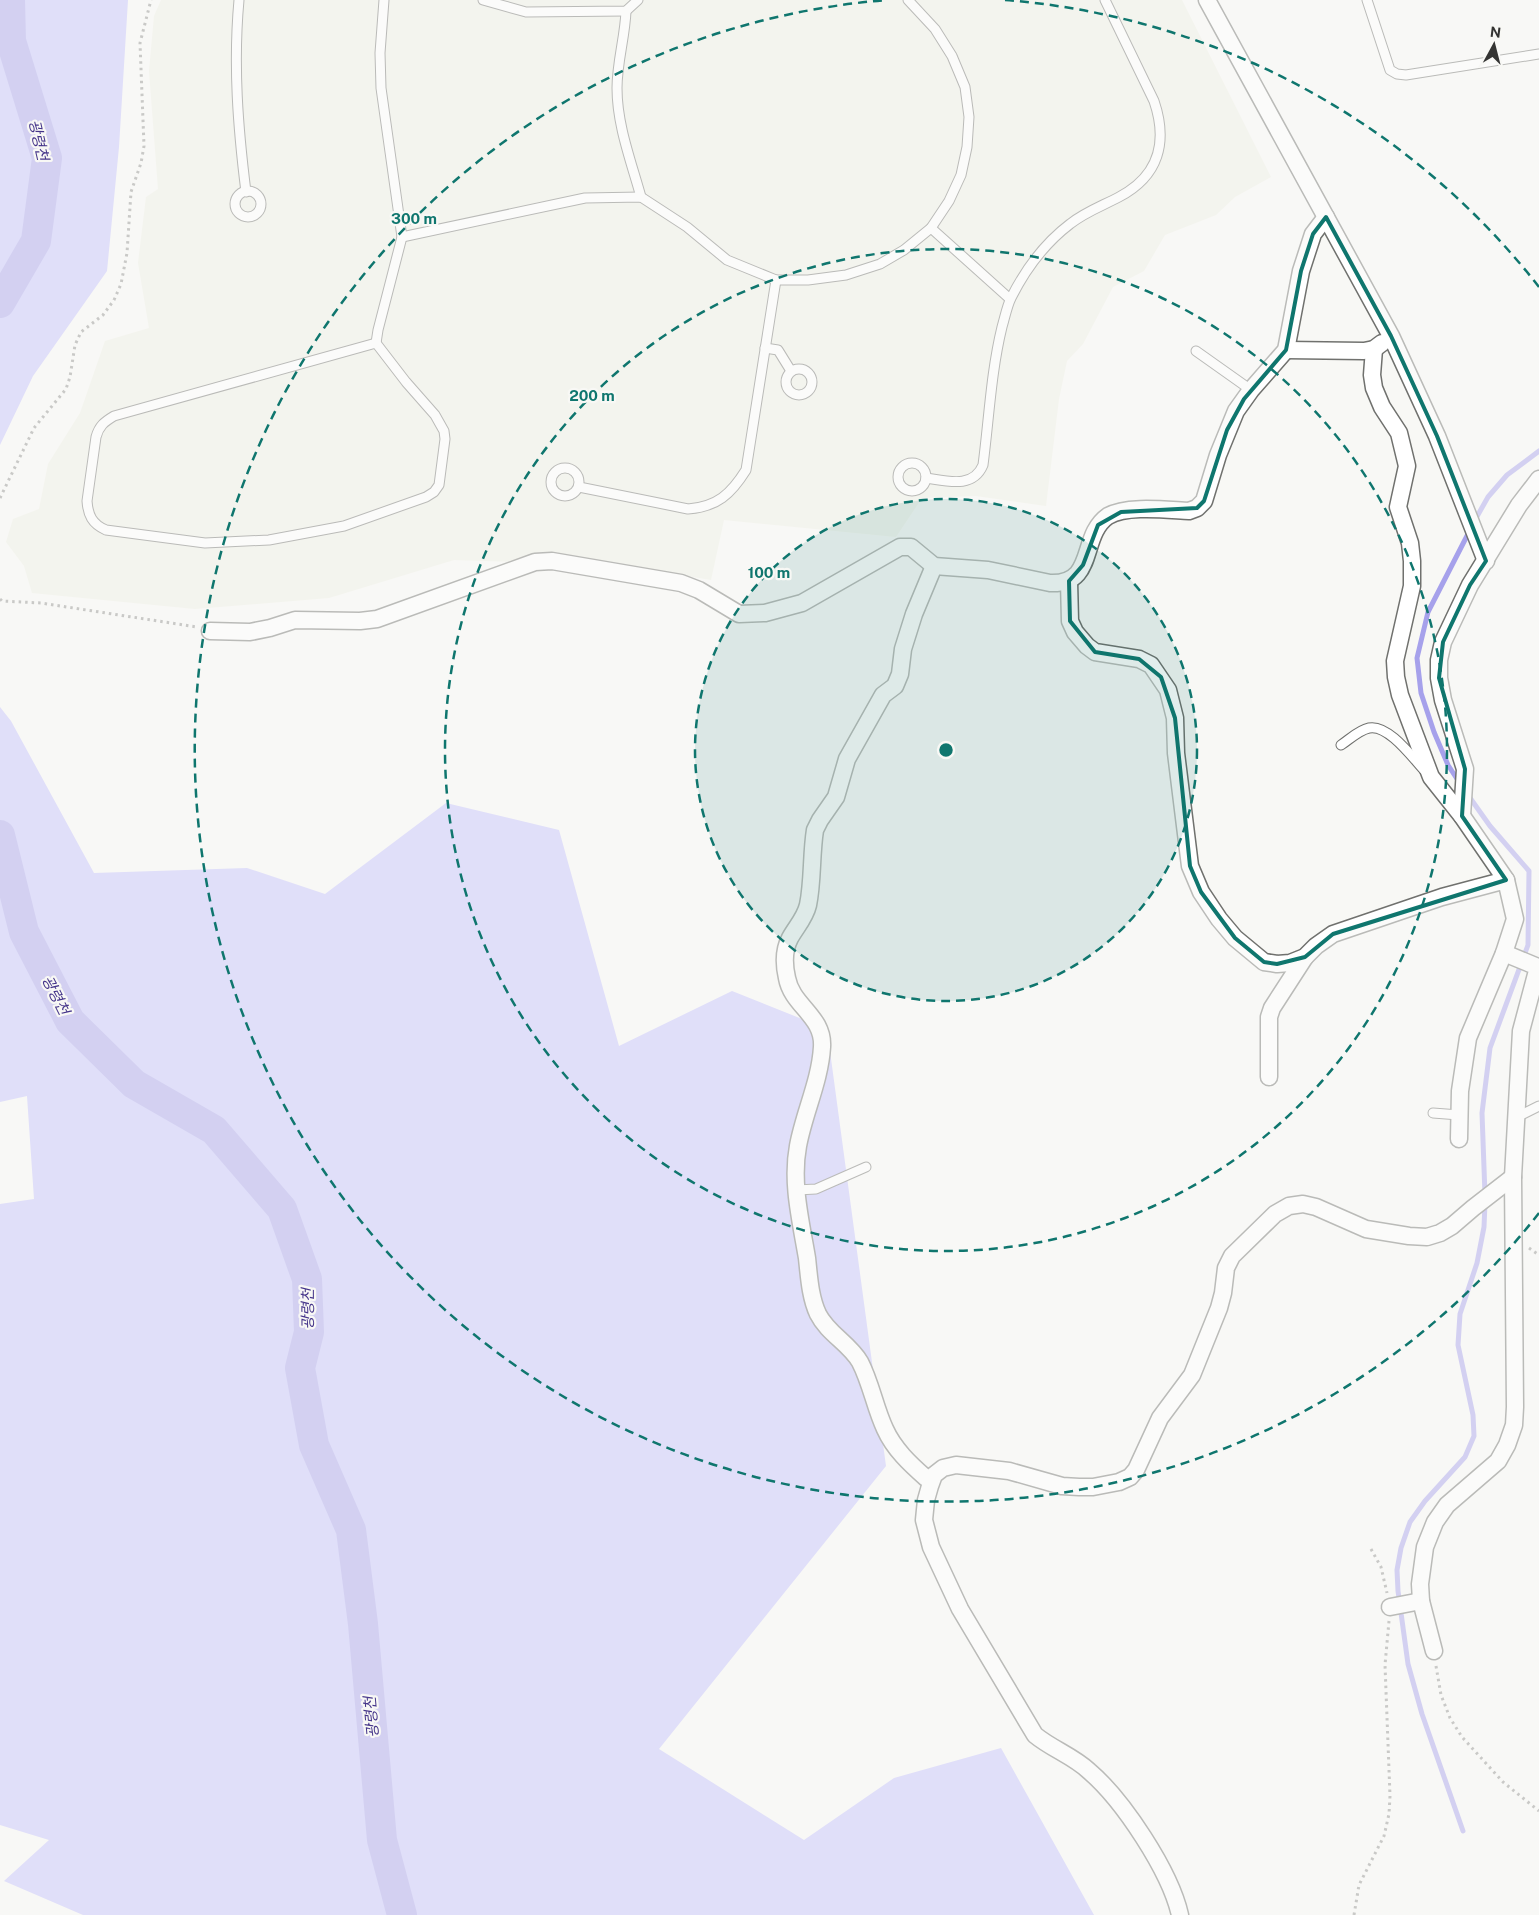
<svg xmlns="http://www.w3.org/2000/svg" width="1539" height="1915" font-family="'Public Sans','Noto Sans KR',sans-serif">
<rect width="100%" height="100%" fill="#f8f8f5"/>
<polygon fill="#eeefe4" points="161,0 1182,0 1271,177 1235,197 1216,215 1165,235 1144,271 1113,287 1083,344 1067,361 1059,399 1046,506 976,496 922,498 896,537 724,520 711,580 546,552 528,555 514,562 454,560 329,598 195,609 32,593 24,566 6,542 13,519 39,509 48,464 80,413 105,341 149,328 138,263 146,197 158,189 149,71 154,16"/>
<g fill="#c3c0fd">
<polygon points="0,0 128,0 119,147 107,271 33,376 0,445"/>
<polygon points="0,707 11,721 94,873 247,868 325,894 446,803 559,830 619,1046 732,991 827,1029 886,1466 659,1749 804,1840 894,1778 1001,1748 1094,1915 83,1915 4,1881 49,1840 0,1825 0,1204 34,1199 27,1096 0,1102"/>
</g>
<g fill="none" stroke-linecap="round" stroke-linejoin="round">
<g stroke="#a6a1eb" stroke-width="5">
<polyline points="1475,520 1488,497 1507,475 1539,451"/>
<polyline points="1459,782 1448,765 1434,732 1421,693 1417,658 1428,612 1470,530"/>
<polyline points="1468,795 1490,826 1529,871 1528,945 1490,1048 1482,1113 1485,1195"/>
<polyline points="1463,1831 1422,1714 1408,1664 1398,1591 1397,1570 1401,1548 1410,1522 1425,1501 1465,1457 1474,1436 1473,1415 1458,1345 1460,1314 1477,1263 1484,1227 1485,1203"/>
</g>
<g stroke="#a6a1eb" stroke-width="30">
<polyline points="0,303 36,241 47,158 11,41 10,0"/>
<polyline points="0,835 24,932 70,1021 134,1084 214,1130 282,1209 307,1279 309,1332 300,1368 314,1445 351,1530 363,1624 382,1840 402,1915"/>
</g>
<defs>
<g id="lane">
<path d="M239,0C233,65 238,128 246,192"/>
<polyline points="483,0 526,12 626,11 638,0"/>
<polyline points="1367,0 1390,70 1397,74 1406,75 1539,54"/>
<path d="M626,11C625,37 617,62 617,88C617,125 631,161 641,197"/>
<circle cx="248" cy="204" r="13"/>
<polyline points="931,228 1010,299"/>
<polyline points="402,237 585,198 641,197 687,227 727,260 776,280 808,280 846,275 880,264 904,250 931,228 949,201 961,175 967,147 969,117 965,87 952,56 935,29 908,0"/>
<path d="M376,343L406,382L435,415L444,431L445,439L439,485L434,492L426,497L344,526L269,540L205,543L106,530C92,524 88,515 87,501L96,437C99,426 104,422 114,416Z"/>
<polyline points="376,343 378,330 402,237 381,88 380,53 384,0"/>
<polyline points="765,348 778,350 791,371"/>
<polyline points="1196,351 1251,390"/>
<circle cx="799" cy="382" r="13"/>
<circle cx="912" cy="477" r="14"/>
<circle cx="565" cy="482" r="14"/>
<path d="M926,478C947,481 973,489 983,465C989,419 991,372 1002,327C1005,317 1007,306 1011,298C1025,270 1045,243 1070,224C1085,212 1102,206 1119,197C1159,176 1168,142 1154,101L1105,0"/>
<path d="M579,487L688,509C717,507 731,494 746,470L776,280"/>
<path d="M1341,745C1350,739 1359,730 1369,728C1388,724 1412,757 1424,770"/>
<polyline points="1433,1113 1459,1115"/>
<polyline points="1517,1117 1539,1106"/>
<polyline points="797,1190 816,1189 866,1167"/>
</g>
<g id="street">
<polyline points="1207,0 1391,336 1437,436 1486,561"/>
<polyline points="1374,349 1372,375 1374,388 1382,407 1399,433 1407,466 1398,507 1410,543 1412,561 1412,586 1395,661 1396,677 1400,695 1431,777 1462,816 1506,880 1515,919 1504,953 1468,1038 1460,1091 1459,1139"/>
<polyline points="1286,350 1364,351 1374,349 1382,343"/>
<polyline points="1069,581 1070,621 1075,632 1087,646 1095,652 1139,659 1151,665 1168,690 1175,718 1176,753 1190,866 1201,892 1219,919 1235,938 1264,962 1277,964 1290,963 1305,957 1316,946 1333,934 1442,897 1506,880"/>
<path d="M210,631L250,632L270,628L295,620L360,621L377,619L535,562L552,561L681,583L699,590L739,614L765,613L802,603L900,547H911L934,566L988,570L1050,583C1097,585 1079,536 1108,516C1127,505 1167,510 1189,511L1197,508L1204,501L1218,455L1236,411L1251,390L1286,350L1301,271L1313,234L1326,217"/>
<polyline points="1462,816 1465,769 1443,700 1439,678 1439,660 1443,642 1470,585 1519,505 1539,479"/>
<polyline points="1269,1077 1269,1017 1272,1008 1305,957"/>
<path d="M926,1478C910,1464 894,1449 885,1429C875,1408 871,1383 860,1362C849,1343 828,1334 818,1314C810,1297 809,1276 807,1258C801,1222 791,1183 798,1146C804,1113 820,1081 822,1047C824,1016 792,1006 787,978C784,965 783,951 790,938C796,927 805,918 808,905C813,881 811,855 815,830L820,820L836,797L847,759L883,695L895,686L900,674L903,649L914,614L934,566"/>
<polyline points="1390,1607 1421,1601"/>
<polyline points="1434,1651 1421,1601 1420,1584 1425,1547 1435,1522 1447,1505 1498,1461 1507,1445 1514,1425 1515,1407 1513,1177 1521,1031 1538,967 1504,953"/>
<path d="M1180,1915C1170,1871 1123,1800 1089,1771C1073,1756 1052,1749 1035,1735L960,1609L931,1547L924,1520L926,1500L930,1486L934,1475L943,1468L956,1465L1009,1471L1062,1486L1079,1487H1093L1119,1482L1130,1477L1136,1470L1160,1418L1192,1375L1219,1308L1223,1293L1226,1268L1232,1256L1275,1214L1289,1206L1303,1204L1316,1207L1366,1229L1409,1236L1427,1237L1440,1233L1452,1226L1473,1208L1513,1177"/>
</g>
</defs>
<use href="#lane" stroke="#70716e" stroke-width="11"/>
<use href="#street" stroke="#70716e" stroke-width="19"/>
<g stroke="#91918f" stroke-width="3" stroke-dasharray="2.5 4" stroke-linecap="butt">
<polyline points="0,498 34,428 66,389 70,377 75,345 81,332 103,315 114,300 121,284 127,253 131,192 141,163 144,146 140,43 151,0"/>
<polyline points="0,599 2,601 41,603 197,627"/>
<polyline points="1529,1248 1539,1255"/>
<polyline points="1371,1549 1381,1567 1387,1593"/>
<polyline points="1436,1666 1441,1695 1450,1718 1462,1737 1503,1782 1539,1811"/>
<polyline points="1354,1915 1359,1885 1384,1836 1389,1814 1390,1796 1385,1665 1389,1621"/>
</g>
<use href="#lane" stroke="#fff" stroke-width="9"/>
<use href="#street" stroke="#fff" stroke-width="16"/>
</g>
<path d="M0 0H1539V1915H0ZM1326,217L1391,336L1437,436L1486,561L1470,585L1443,642L1439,678L1465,769L1462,816L1506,880L1333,934L1305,957L1277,964L1264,962L1235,938L1201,892L1190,866L1175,718L1161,677L1139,659L1095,652L1070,621L1069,581L1083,565L1098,525L1121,512L1197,508L1204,501L1227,430L1244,399L1286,350L1301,271L1313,234Z" fill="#f8f8f5" fill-opacity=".55" fill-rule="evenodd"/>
<path fill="none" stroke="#0f766e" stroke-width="4" stroke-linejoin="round" d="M1326,217L1391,336L1437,436L1486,561L1470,585L1443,642L1439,678L1465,769L1462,816L1506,880L1333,934L1305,957L1277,964L1264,962L1235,938L1201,892L1190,866L1175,718L1161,677L1139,659L1095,652L1070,621L1069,581L1083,565L1098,525L1121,512L1197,508L1204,501L1227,430L1244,399L1286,350L1301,271L1313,234Z"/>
<circle cx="946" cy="750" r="251" fill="#0f766e" fill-opacity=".12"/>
<g fill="none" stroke="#0f766e" stroke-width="2.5" stroke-dasharray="9 6">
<circle cx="946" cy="750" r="251"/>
<circle cx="946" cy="750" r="501"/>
<path d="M1539 1213A752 752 0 1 1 887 0M1005 0A752 752 0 0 1 1539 287"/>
</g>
<g text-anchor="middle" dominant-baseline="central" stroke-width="4.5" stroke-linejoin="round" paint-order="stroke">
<g font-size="15" font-style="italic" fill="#45358a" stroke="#f8f8f5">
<text transform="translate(39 140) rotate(77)">광령천</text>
<text transform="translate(56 995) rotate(63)">광령천</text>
<text transform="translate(307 1309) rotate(-90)">광령천</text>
<text transform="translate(371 1717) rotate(-95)">광령천</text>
</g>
</g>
<circle cx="946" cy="750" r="8" fill="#0f766e" stroke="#f8f8f5" stroke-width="2.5"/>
<g font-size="15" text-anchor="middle" font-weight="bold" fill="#0f766e" stroke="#f8f8f5" stroke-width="4.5" stroke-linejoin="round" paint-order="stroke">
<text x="414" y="224">300 m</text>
<text x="592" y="401">200 m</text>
<text x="769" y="578">100 m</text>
</g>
<g transform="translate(1494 45) rotate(7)" stroke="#f8f8f5" stroke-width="4" paint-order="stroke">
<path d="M0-4L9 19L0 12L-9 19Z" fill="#343433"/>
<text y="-8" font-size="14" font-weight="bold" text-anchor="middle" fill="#343433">N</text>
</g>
</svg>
